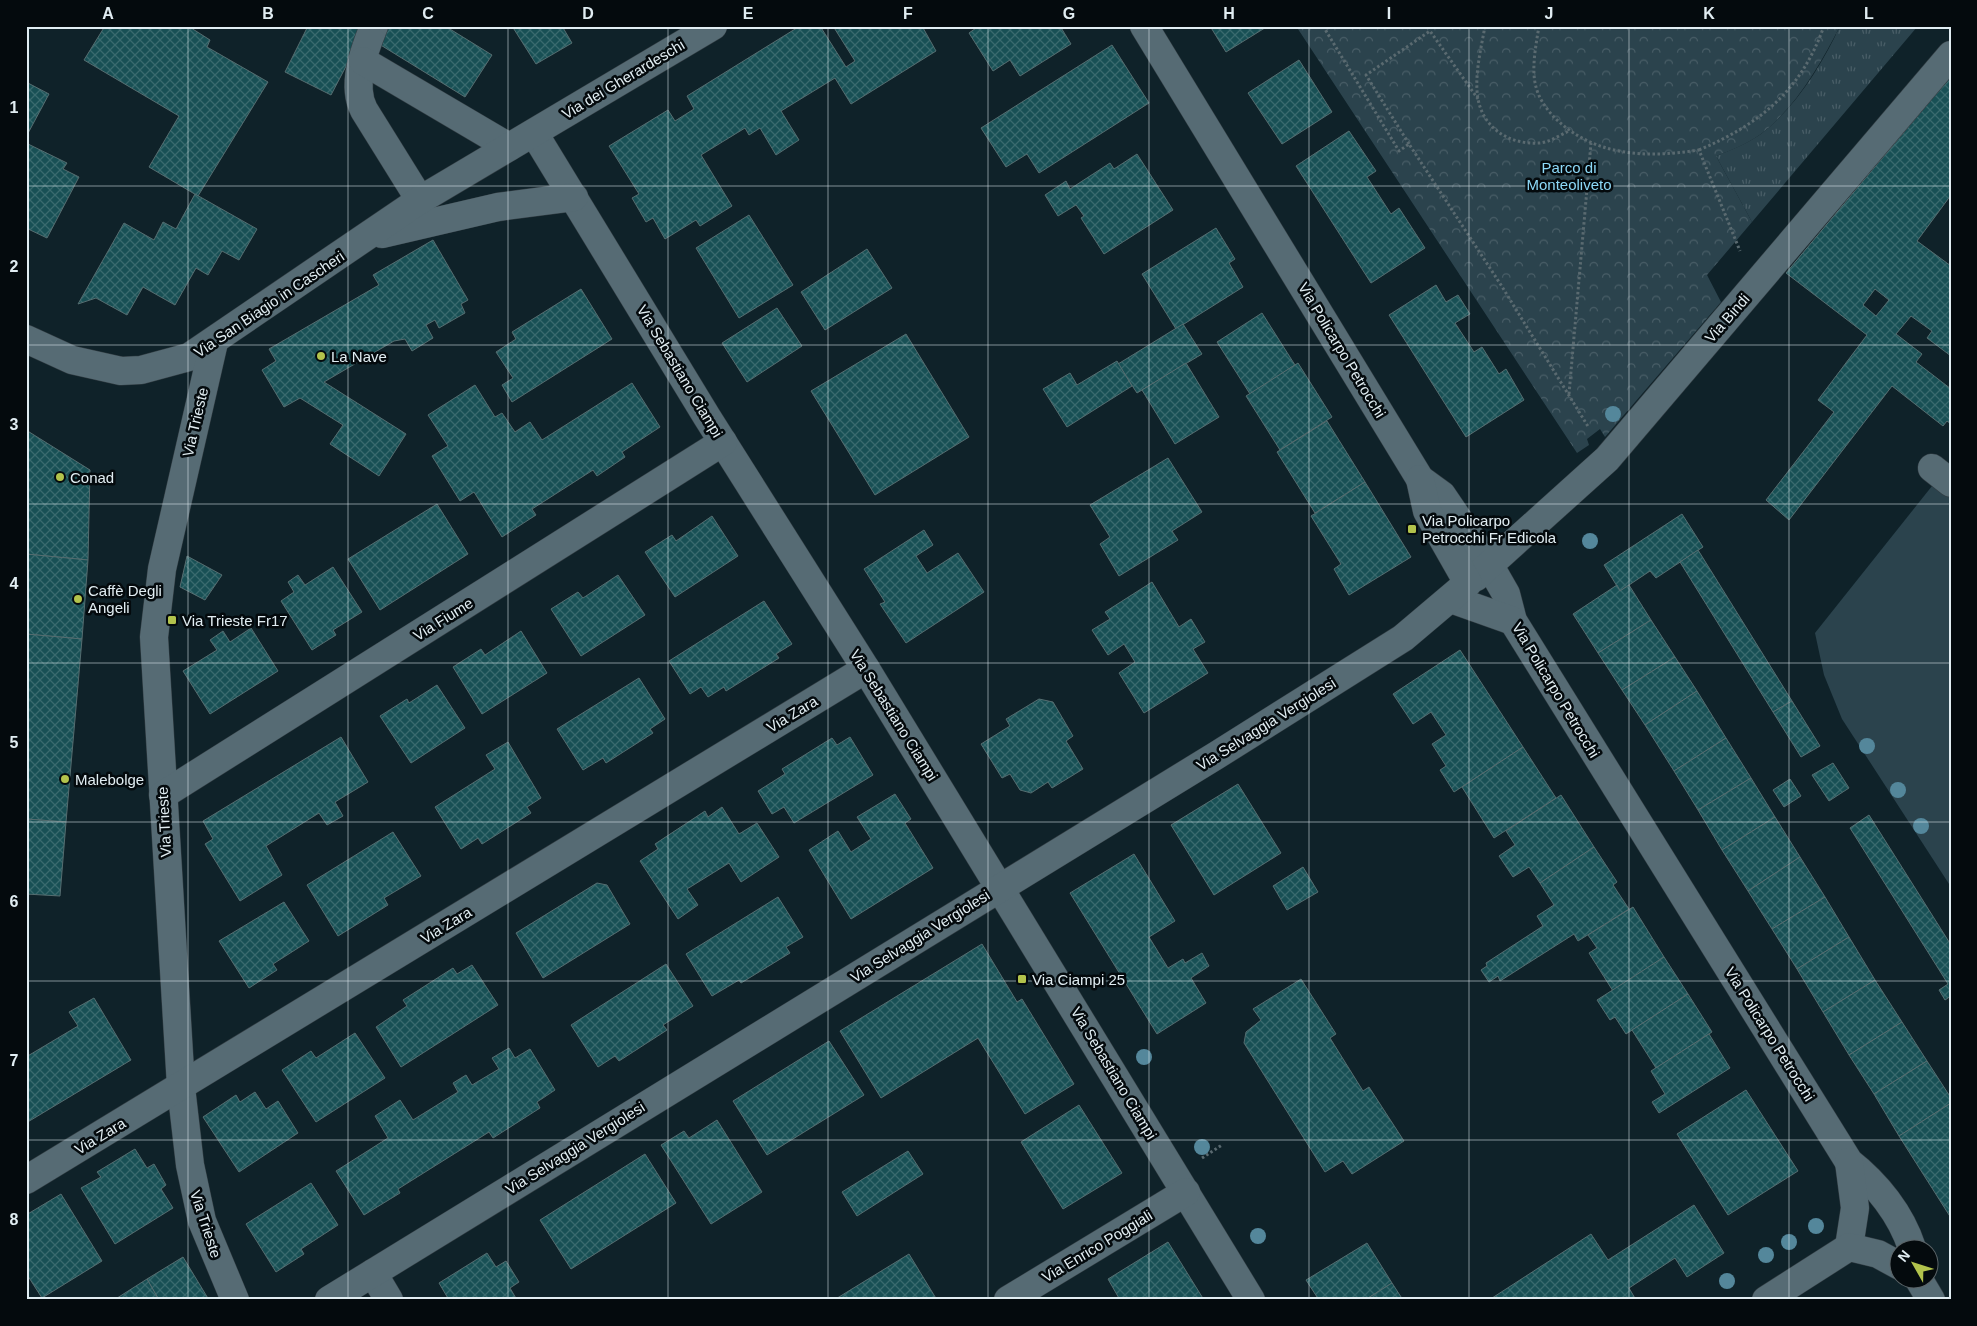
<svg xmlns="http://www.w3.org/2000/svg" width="1977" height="1326" font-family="Helvetica,sans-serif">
<defs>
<pattern id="forest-crowns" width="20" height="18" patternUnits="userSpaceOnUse" patternTransform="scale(1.25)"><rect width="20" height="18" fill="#2b434d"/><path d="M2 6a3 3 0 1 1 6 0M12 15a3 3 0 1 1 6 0" fill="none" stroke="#495e67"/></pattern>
<pattern id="park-tufts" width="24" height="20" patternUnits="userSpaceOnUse" patternTransform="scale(1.25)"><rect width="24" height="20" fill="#2b434d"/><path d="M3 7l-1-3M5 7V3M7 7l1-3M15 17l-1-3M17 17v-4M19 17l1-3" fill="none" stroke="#495e67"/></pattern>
<pattern id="building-cross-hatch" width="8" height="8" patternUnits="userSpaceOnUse" patternTransform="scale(1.25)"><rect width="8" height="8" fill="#185055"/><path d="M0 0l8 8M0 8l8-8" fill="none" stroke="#396a6e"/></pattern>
</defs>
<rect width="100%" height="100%" fill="#0f2229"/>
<polygon fill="#2b434d" points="1936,481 1951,493 1951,887 1842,719 1824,675 1815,633"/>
<path fill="url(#forest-crowns)" d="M1296,26H1840C1820,65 1796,107 1761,134C1747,144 1732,150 1716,156L1752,222L1707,275L1721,302L1605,437L1600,429L1587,439L1589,445L1577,453Z"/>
<path fill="url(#park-tufts)" d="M1840,26L1917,27L1752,222L1716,156C1731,150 1747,144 1761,134C1795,108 1822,65 1840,26Z"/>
<g fill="url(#building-cross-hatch)" stroke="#556d70" fill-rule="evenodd">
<polygon points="105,26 188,26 210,40 207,47 268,82 198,196 149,167 179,116 84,60"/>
<polygon points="308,26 352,26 364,32 331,95 285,72"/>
<polygon points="385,26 445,26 492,55 465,97 379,44"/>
<polygon points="512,26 562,26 572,43 536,64"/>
<polygon points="800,26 820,26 846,67 855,61 833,26 922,26 936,51 851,104 835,78 781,111 799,140 776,155 760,128 749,135 745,128 701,155 732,206 700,226 696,220 665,239 653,218 646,222 632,198 639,194 609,146 668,110 675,121 694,109 687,96"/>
<polygon points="979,26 1060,26 1071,44 1020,76 1010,60 993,71 969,33"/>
<polygon points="1210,26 1268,26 1226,52"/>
<polygon points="1112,45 1149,103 1039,173 1027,154 1006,167 981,128"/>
<polygon points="1299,60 1332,112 1282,144 1248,93"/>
<path d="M1951,76V195L1917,241L1951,266V356L1927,338L1932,331L1911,316L1896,334L1922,354L1916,362L1951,389V424L1947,421L1943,426L1892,386L1789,520L1766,500L1834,412L1818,400L1867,335L1786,273ZM1875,289L1889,300L1876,316L1863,305Z"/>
<polygon points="26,82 49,94 26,137"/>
<polygon points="1349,131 1376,171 1367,177 1391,214 1399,208 1425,248 1371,283 1296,166"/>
<polygon points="26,143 67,163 63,169 79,177 47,238 26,228"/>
<polygon points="1137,154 1173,210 1104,254 1081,218 1084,216 1076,205 1058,216 1045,195 1066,181 1070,189 1110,163 1114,169"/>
<polygon points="195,194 257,229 239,260 222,251 208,275 196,268 175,305 143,287 127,315 96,298 78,304 124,223 154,240 163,222 176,229"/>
<polygon points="749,215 793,285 739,318 696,248"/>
<polygon points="1216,228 1235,259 1229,263 1243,287 1176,329 1142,274"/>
<polygon points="433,240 468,300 461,304 465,313 439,328 435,320 426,325 433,338 412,351 405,339 394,341 324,382 406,434 379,476 330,444 343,425 300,398 284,407 262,370 276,361 269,349 379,285 373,275"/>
<polygon points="867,249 892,288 825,330 801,292"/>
<polygon points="1436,285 1446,302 1458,295 1470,314 1455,323 1474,352 1482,347 1499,374 1506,369 1524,400 1466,437 1389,315"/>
<polygon points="581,289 612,339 512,402 502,385 513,378 496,352 516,339 512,332"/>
<polygon points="777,308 802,346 747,382 722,343"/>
<polygon points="1262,313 1295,365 1250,394 1217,342"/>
<polygon points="1183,324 1202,354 1137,393 1118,364"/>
<polygon points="906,334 969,437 875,495 811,391"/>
<polygon points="1117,361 1132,386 1067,427 1043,389 1070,373 1077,385"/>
<polygon points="1186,363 1219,417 1175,444 1142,390"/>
<polygon points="1298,363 1332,417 1280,450 1246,396"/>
<polygon points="632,383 660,427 622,452 625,457 597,476 593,470 532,509 536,515 502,537 474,492 460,501 432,456 448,446 428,415 475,385 495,417 502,413 515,432 530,422 542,440"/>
<polygon points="1327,421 1365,482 1315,513 1277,452"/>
<polygon points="26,430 90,470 88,560 26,554"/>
<polygon points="1168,458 1202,512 1172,531 1178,540 1119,576 1100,544 1110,537 1090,505"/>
<polygon points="1365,482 1411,557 1349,595 1334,569 1341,564 1311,516"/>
<polygon points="437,504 468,554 380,610 348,559"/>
<polygon points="1682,514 1703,547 1656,578 1650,571 1620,591 1604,565"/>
<polygon points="712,516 738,556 675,597 645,552 672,535 676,541"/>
<polygon points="924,530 933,545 916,556 927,573 958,553 984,592 906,643 880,604 885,602 864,569"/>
<polygon points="1698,550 1792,701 1773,712 1680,562"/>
<polygon points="26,554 88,560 82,639 26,634"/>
<polygon points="187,556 222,575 205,600 180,587"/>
<polygon points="333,567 362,612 333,630 336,635 312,650 281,601 294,592 288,582 298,575 305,585"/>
<polygon points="618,575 645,615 581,656 551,609 578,592 583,598"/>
<polygon points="1152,582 1179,627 1191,619 1205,642 1193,649 1208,673 1144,713 1119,673 1135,662 1124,644 1108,655 1092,630 1110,619 1105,612"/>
<polygon points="1617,585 1620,591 1629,585 1651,620 1598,653 1573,614"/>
<polygon points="764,601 792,644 776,654 779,658 726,691 724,687 708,697 701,687 690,694 669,661"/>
<polygon points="1651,620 1675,657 1622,690 1598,653"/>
<polygon points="251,628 278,671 210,714 183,671 217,650 210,640 223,631 230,642"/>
<polygon points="521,631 547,673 482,714 453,667 481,649 485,655"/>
<polygon points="26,634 82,639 66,822 26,819"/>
<polygon points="1460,650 1523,747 1454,792 1440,770 1446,766 1432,744 1446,735 1431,712 1413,724 1393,694"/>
<polygon points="1675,657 1697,691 1645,725 1622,690"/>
<polygon points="639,678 665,719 650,729 653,733 606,763 603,758 583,770 557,729"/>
<polygon points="437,685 465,728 411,763 380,716 407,699 409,703"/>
<polygon points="1697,691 1726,738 1674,771 1645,725"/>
<polygon points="1039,699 1053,702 1073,736 1066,741 1083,769 1052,788 1048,782 1031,793 1020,790 1010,774 1002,778 981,744 1010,726 1006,719"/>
<polygon points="1792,701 1820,746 1801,757 1773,712"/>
<polygon points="341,737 368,782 335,802 343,816 327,825 319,813 266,846 282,875 240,901 205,844 213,839 203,821"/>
<polygon points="850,737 873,775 794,823 784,807 772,814 758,791 785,774 782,769 832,738 837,745"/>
<polygon points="1726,738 1751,778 1698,810 1674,771"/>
<polygon points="508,742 541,798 527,807 531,813 482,844 478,838 461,849 435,807 495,769 486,755"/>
<polygon points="1523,747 1556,798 1494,838 1462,787"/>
<polygon points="1833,763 1849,788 1829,801 1812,775"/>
<polygon points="1751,778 1775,817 1722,850 1698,810"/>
<polygon points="1790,779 1801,796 1784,807 1773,790"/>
<polygon points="1238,784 1281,853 1214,895 1171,825"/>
<polygon points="895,794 911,819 905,823 933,868 851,919 809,850 838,831 851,852 871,839 857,817"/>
<polygon points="1561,795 1594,847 1540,883 1529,867 1513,877 1499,856 1515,845 1506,831"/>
<polygon points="722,807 739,834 757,823 779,857 741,882 729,863 687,889 698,905 678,919 640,861 658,849 655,844 705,811 708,817"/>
<polygon points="1869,815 1951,945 1951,996 1945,1000 1939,990 1948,984 1850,828"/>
<polygon points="1775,817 1800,857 1748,891 1722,850"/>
<polygon points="26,819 66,822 60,896 26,894"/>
<polygon points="393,832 421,876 384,898 388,905 338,936 307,885"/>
<polygon points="1594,847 1617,882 1613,885 1629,909 1578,941 1574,934 1500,981 1498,976 1489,982 1481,970 1487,966 1486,963 1543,926 1537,916 1554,905 1540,883"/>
<polygon points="1134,854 1175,921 1149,937 1168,968 1183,959 1185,963 1202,953 1209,966 1191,978 1206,1003 1157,1034 1070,893"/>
<polygon points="1800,857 1825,897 1772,929 1748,891"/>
<polygon points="1303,867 1318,892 1287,910 1273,886"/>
<polygon points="597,883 607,885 630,924 543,978 516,933"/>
<polygon points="778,897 803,937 786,947 790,953 741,983 739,980 712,996 686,954"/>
<polygon points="1825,897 1849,937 1797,969 1772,929"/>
<polygon points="284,902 309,941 273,964 277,970 249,988 219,941"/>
<polygon points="1633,907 1664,957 1613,991 1589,953 1597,948 1588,935"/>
<polygon points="1849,937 1875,980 1823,1012 1797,969"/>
<polygon points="982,944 1017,1002 1022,999 1074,1084 1025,1114 978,1038 881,1098 840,1031"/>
<polygon points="1664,957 1688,994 1626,1034 1615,1017 1610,1020 1597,1000"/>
<polygon points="666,964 693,1006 663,1025 667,1030 619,1061 615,1056 598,1067 571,1025"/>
<polygon points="472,965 498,1005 401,1067 376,1027 407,1006 403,1000 453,968 457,974"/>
<polygon points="1301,979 1336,1034 1330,1038 1363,1091 1369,1087 1404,1141 1352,1174 1343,1161 1325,1172 1244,1043 1246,1032 1261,1020 1253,1009"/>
<polygon points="1875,980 1902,1022 1849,1055 1823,1012"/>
<polygon points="1688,994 1712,1032 1656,1068 1632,1030"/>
<polygon points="94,998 131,1060 26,1123 26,1057 78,1026 69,1012"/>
<polygon points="1902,1022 1927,1061 1874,1094 1849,1055"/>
<polygon points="355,1033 385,1078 316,1122 282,1070 311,1051 316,1058"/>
<polygon points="1709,1034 1730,1068 1659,1113 1652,1102 1665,1094 1651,1071"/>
<polygon points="829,1041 864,1095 767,1155 733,1101"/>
<polygon points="509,1048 515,1058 530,1049 555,1090 537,1102 540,1108 493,1138 489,1132 398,1189 400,1193 364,1215 336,1171 388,1138 375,1116 400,1100 413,1120 458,1092 453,1083 466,1075 472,1085 499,1069 492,1058"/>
<polygon points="1927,1061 1951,1098 1951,1103 1899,1136 1874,1094"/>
<polygon points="1746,1090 1798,1171 1728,1215 1677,1134"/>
<polygon points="255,1092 266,1109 278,1101 298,1133 239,1172 203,1117 236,1095 240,1102"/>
<polygon points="1951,1103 1951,1218 1899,1136"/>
<polygon points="1079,1105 1122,1173 1063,1209 1021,1142"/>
<polygon points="717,1120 762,1192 711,1224 661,1145 684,1131 689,1138"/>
<polygon points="135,1149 147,1168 154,1164 166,1185 161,1189 173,1208 115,1244 81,1188 101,1177 97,1172"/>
<polygon points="908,1151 923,1174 857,1216 842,1192"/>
<polygon points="645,1154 676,1203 571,1269 540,1220"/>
<polygon points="311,1183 338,1225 301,1249 304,1254 276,1272 246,1224"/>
<polygon points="61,1194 102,1261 42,1298 26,1273 26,1215"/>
<polygon points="1694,1205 1724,1253 1687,1277 1675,1258 1629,1288 1636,1300 1489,1300 1591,1234 1608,1260"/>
<polygon points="1168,1242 1204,1300 1120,1300 1108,1279"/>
<polygon points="1367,1243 1392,1283 1365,1300 1319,1300 1306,1280"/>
<polygon points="487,1253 496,1267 506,1261 519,1282 510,1288 517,1300 449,1300 439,1283"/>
<polygon points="909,1254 937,1300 834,1300"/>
<polygon points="183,1257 209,1300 159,1300 147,1279"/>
<polygon points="147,1279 159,1300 114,1300"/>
<polygon points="1392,1283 1403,1300 1365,1300"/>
</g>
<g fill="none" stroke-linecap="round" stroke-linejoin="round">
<defs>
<g id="minor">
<path d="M374,26C364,51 351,85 364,110L420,200"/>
<path d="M1144,26L1420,479L1442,495L1490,566L1506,594L1513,621L1849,1162C1877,1184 1901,1214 1912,1248"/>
<polyline points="363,61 509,147"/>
<polyline points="534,133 707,417 866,669 1251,1300"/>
<polyline points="382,234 498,207 574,197"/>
<polyline points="26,339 72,360 121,371 141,370 189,357 420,200 713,26"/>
<polyline points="214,342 162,569 154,637 181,1087 190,1165 202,1221 235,1300"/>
<polyline points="1932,468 1951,483"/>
<polyline points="1476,577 1607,459 1951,55"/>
<polyline points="1451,599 1513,621"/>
<polyline points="163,795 723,442"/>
<polyline points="26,1180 866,669"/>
<polyline points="1849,1247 1855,1208 1849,1162"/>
<polyline points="373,1273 389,1300"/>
<polyline points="1918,1278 1931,1300"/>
<polyline points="329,1300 1217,755 1403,638 1468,583 1427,511 1420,479"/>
<polyline points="1008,1300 1186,1192"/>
<polyline points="1766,1300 1849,1247 1878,1254 1900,1266"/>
</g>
</defs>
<use href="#minor" stroke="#323d43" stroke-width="29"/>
<g stroke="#5a6a70" stroke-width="3" stroke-dasharray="2.5 2.5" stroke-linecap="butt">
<polyline points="1323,26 1399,151 1409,144 1501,285 1589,428"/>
<path d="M1485,26C1481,49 1474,76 1478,99C1484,130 1511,145 1540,143C1550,142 1560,135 1569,131"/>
<path d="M1539,26C1536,45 1531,69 1536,87C1539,99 1547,110 1556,119C1596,157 1647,158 1699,150L1740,251"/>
<polyline points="1409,144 1366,75 1430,31 1478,99"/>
<path d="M1699,150C1760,124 1801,91 1824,26"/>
<polyline points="1569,394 1591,143"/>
<polyline points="1202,1158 1222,1145"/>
</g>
<use href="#minor" stroke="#566b74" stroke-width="28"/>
</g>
<g fill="#54879b">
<circle cx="1613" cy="414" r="8"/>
<circle cx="1590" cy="541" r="8"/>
<circle cx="1867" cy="746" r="8"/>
<circle cx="1898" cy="790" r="8"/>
<circle cx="1921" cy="826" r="8"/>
<circle cx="1144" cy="1057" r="8"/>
<circle cx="1202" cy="1147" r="8"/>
<circle cx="1816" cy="1226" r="8"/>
<circle cx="1258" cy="1236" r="8"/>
<circle cx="1789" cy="1242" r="8"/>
<circle cx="1766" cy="1255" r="8"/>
<circle cx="1727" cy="1281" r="8"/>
</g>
<path fill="none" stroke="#e1edf2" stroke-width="1" stroke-opacity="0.55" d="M188,26V1300M348,26V1300M508,26V1300M668,26V1300M828,26V1300M988,26V1300M1149,26V1300M1309,26V1300M1469,26V1300M1629,26V1300M1789,26V1300M26,186H1951M26,345H1951M26,504H1951M26,663H1951M26,822H1951M26,981H1951M26,1140H1951"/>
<g fill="#b2c34c" stroke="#040a0d" stroke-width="2">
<circle cx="321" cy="356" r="5"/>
<circle cx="60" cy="477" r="5"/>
<rect x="1407" y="524" width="10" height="10" rx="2.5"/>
<circle cx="78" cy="599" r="5"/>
<rect x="167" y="615" width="10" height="10" rx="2.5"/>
<circle cx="65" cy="779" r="5"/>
<rect x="1017" y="974" width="10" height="10" rx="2.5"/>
</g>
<g text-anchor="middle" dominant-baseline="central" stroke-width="5" stroke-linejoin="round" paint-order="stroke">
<g font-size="15" fill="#e1edf2" stroke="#040a0d">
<text transform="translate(623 79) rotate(-31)">Via dei Gherardeschi</text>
<text transform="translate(269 304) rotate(-34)">Via San Biagio in Cascheri</text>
<text transform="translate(1727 318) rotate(-49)">Via Bindi</text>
<text transform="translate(1342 350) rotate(59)">Via Policarpo Petrocchi</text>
<text transform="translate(680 371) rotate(59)">Via Sebastiano Ciampi</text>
<text transform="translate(195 422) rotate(-77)">Via Trieste</text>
<text transform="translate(443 619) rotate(-32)">Via Fiume</text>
<text transform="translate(1556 690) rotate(59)">Via Policarpo Petrocchi</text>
<text transform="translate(792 714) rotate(-31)">Via Zara</text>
<text transform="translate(894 715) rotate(58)">Via Sebastiano Ciampi</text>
<text transform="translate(1266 724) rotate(-32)">Via Selvaggia Vergiolesi</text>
<text transform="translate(164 822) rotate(-93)">Via Trieste</text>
<text transform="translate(446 925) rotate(-31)">Via Zara</text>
<text transform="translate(920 936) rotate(-32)">Via Selvaggia Vergiolesi</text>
<text transform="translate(1770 1034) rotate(58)">Via Policarpo Petrocchi</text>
<text transform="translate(1114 1073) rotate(59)">Via Sebastiano Ciampi</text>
<text transform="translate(100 1136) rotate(-31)">Via Zara</text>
<text transform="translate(575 1148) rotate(-32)">Via Selvaggia Vergiolesi</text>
<text transform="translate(206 1224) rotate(72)">Via Trieste</text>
<text transform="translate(1097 1246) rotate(-31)">Via Enrico Poggiali</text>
</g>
<g font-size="15" fill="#8dd9f8" stroke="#040a0d">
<text x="1569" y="167">Parco di<tspan x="1569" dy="17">Monteoliveto</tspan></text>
</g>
<g font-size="15" fill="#e1edf2" stroke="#040a0d" text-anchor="start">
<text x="331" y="356">La Nave</text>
<text x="70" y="477">Conad</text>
<text x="1422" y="520">Via Policarpo<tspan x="1422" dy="17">Petrocchi Fr Edicola</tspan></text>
<text x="88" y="590">Caffè Degli<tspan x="88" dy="17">Angeli</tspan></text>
<text x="182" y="620">Via Trieste Fr17</text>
<text x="75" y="779">Malebolge</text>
<text x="1032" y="979">Via Ciampi 25</text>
</g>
</g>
<rect width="1977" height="1326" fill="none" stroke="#040a0d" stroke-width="55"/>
<g transform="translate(1914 1264) rotate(309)"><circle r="24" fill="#040a0d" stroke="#5c6569"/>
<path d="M0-4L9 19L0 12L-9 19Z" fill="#b2c34c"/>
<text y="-8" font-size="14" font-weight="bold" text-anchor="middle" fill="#e1edf2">N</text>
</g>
<rect x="28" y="28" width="1922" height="1270" fill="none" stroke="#e1edf2" stroke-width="2"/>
<g font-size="16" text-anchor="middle" font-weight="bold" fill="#e1edf2">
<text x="108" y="19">A</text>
<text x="268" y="19">B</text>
<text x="428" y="19">C</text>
<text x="588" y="19">D</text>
<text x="748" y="19">E</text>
<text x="908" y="19">F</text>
<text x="1069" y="19">G</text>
<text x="1229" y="19">H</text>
<text x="1389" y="19">I</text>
<text x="1549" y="19">J</text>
<text x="1709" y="19">K</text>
<text x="1869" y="19">L</text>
<text x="14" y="113">1</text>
<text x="14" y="272">2</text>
<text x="14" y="430">3</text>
<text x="14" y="589">4</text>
<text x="14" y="748">5</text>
<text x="14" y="907">6</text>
<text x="14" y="1066">7</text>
<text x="14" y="1225">8</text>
</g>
</svg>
